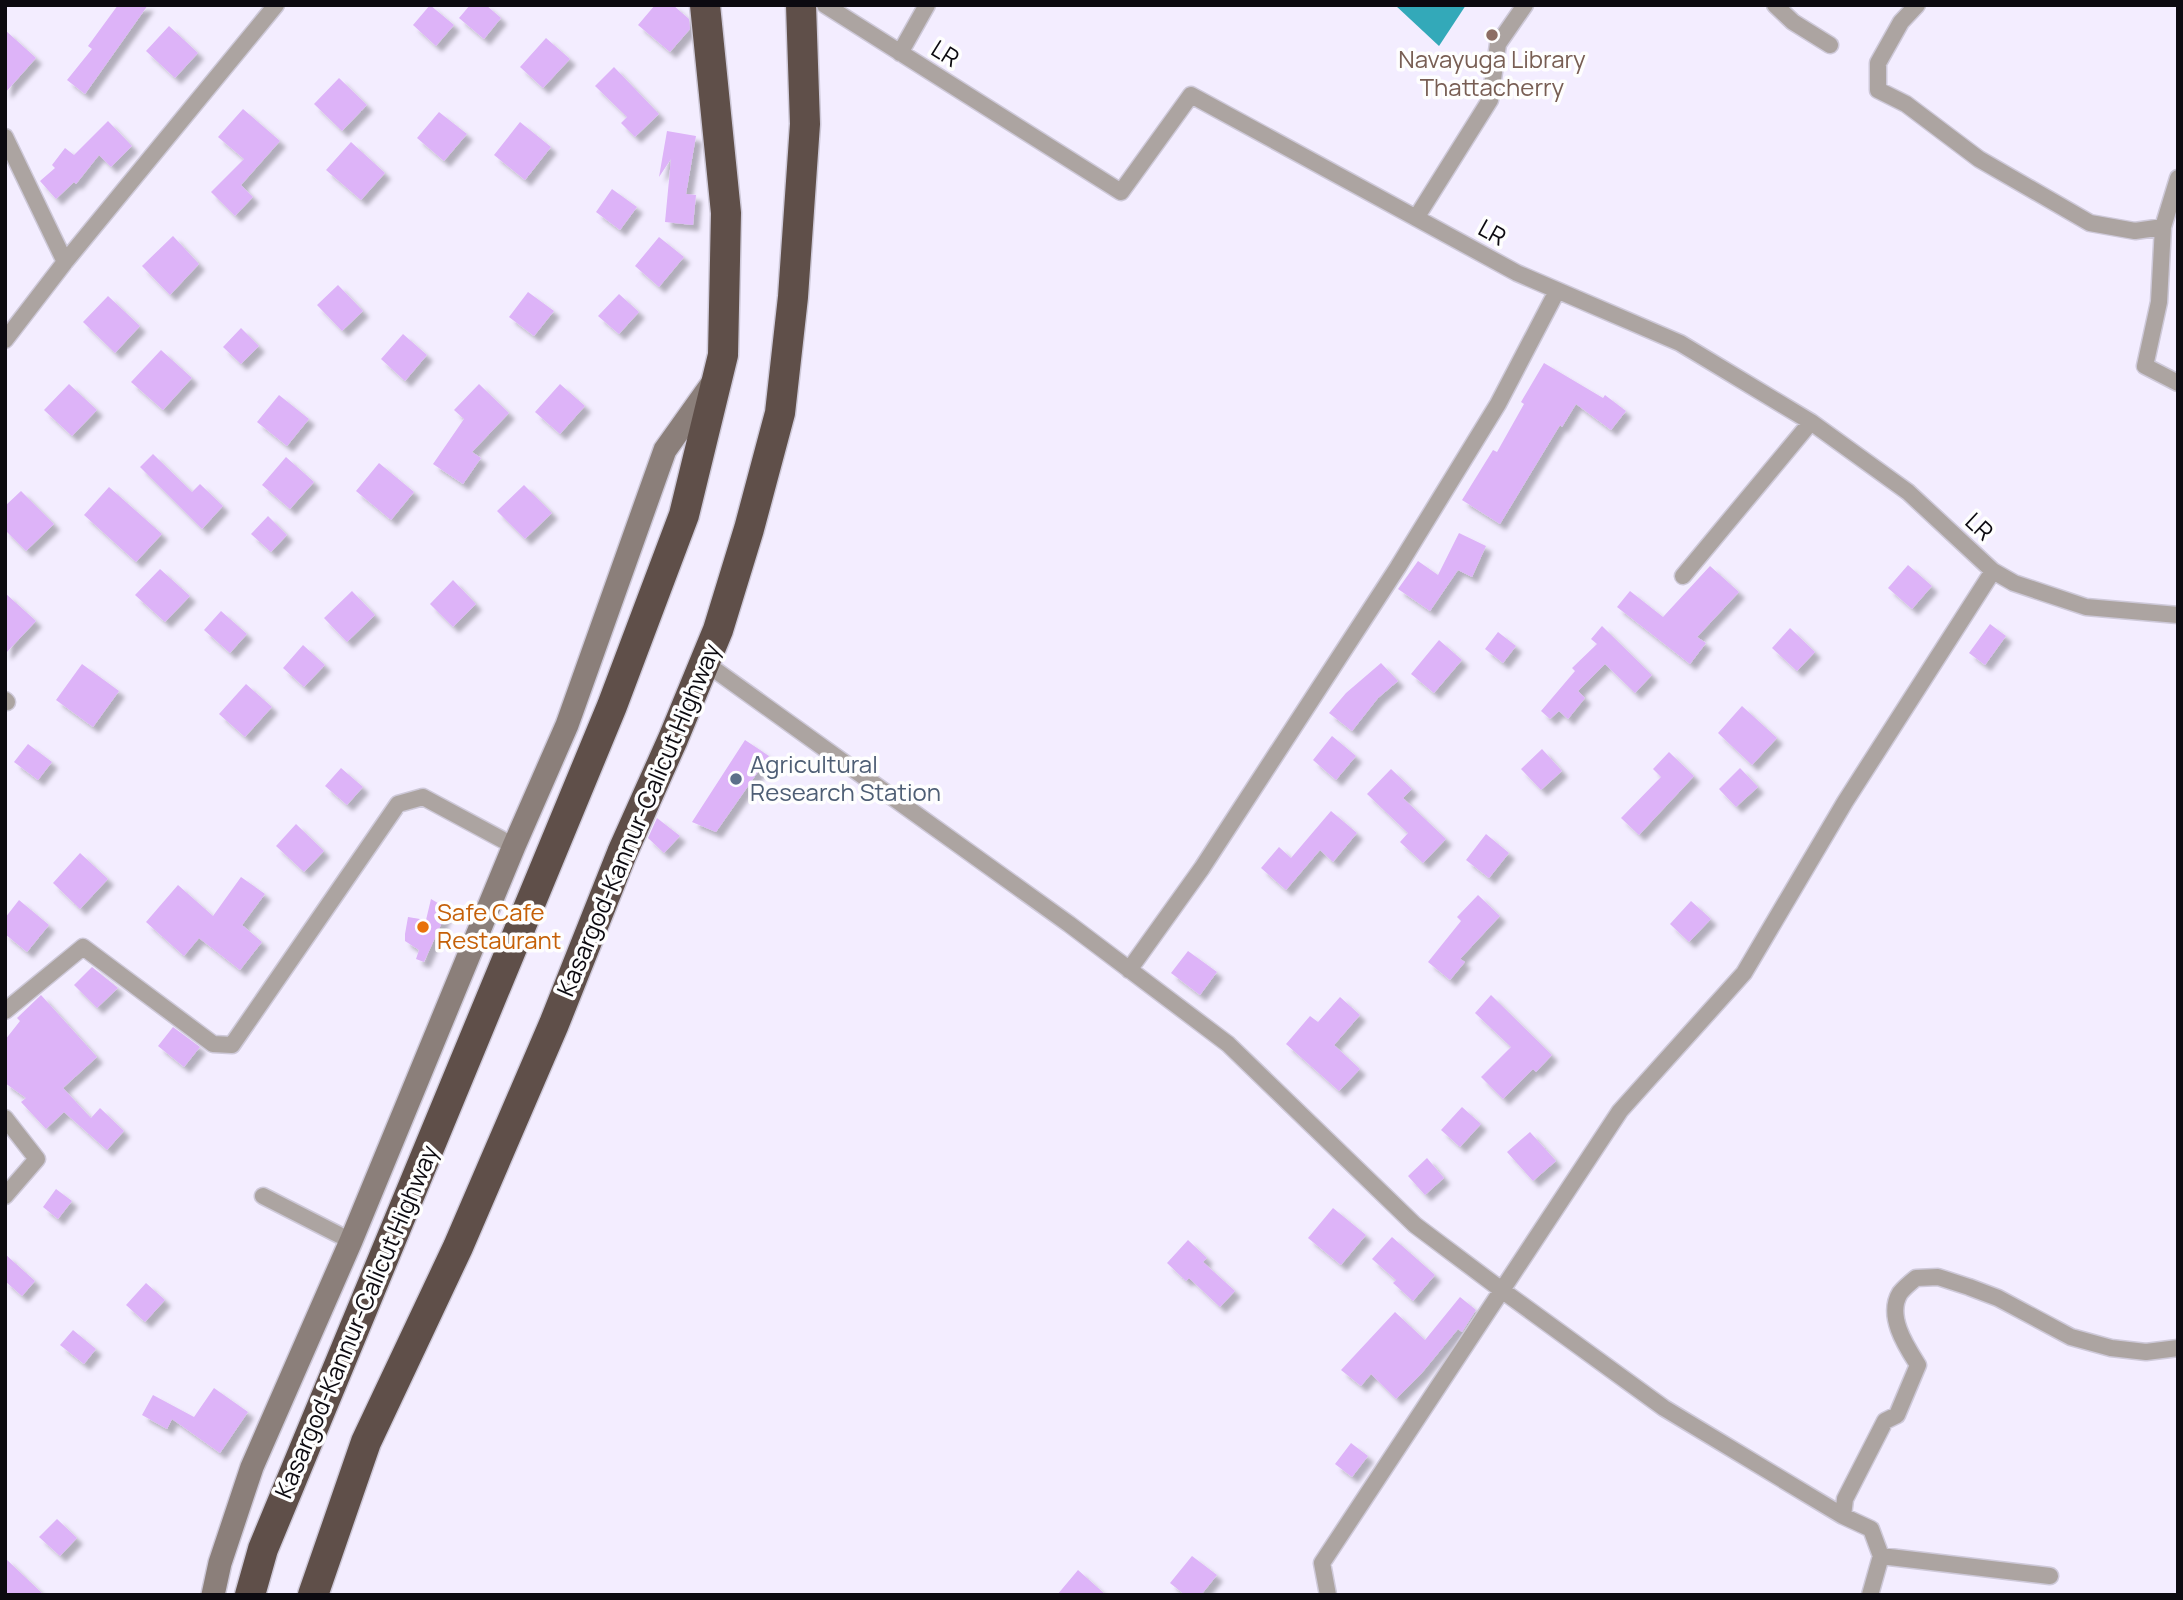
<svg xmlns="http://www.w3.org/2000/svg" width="2183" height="1600" font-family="Manrope,sans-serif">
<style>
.water{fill:#33a9b9}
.building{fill:#ddb3f8;filter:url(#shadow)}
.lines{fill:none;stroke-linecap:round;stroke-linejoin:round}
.street-casing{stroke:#cec9d9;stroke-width:19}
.secondary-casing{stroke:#cec9d9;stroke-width:26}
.highway-casing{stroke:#cec9d9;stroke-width:33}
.street{stroke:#aca4a1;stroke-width:16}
.secondary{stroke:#8b7f7a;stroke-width:23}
.highway{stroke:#5f4f49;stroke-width:30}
.education-dot{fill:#8d6e63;stroke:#fefefe;stroke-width:2.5}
.service-dot{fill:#5c6f8a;stroke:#fefefe;stroke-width:2.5}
.food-dot{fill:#e8710a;stroke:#fefefe;stroke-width:2.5}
.labels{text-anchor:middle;stroke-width:7;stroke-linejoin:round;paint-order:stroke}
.street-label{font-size:24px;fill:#0c0a10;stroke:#fefefe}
.education-label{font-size:24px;fill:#785e54;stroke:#fefefe}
.service-label{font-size:24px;fill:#4e5e75;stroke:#fefefe;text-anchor:start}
.food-label{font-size:24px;fill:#c56008;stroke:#fefefe;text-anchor:start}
</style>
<defs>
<filter id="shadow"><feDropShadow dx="6" dy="6" stdDeviation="2" flood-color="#0004"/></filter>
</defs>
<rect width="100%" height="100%" fill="#f3edff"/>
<path class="water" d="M1395 5H1466L1439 46Z"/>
<path class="building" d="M118 5H148L85 94 67 80 92 49 88 46Z
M430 5 454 25 436 46 413 25Z
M470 5H486L501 18 484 39 459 18Z
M655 5H673L689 19 690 29 670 52 638 25Z
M169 26 198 53 175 78 146 51Z
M5 30 36 58 5 93Z
M546 38 570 59 543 88 520 67Z
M614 67 659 114 635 137 621 123 627 117 595 86Z
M339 78 367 105 342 131 314 104Z
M243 109 280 141 241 185 253 197 235 216 211 192 244 159 218 137Z
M439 112 467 134 444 161 417 138Z
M108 121 132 146 111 167 99 155 76 184 74 182 56 199 40 181 55 168 52 165 65 148 74 155Z
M520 122 551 147 525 180 494 155Z
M667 131 696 136 686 194 696 195 693 225 665 222 671 159 659 177Z
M351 142 385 173 361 200 326 170Z
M612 189 637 207 620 230 596 212Z
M173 236 199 264 170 295 142 266Z
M659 237 684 257 659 287 635 266Z
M338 285 363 311 342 331 317 305Z
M528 292 554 311 534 336 509 317Z
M619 294 639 312 619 334 598 316Z
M108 296 140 326 115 353 83 322Z
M241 328 259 346 241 364 223 347Z
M403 334 427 355 405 381 381 359Z
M161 350 192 378 163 410 131 382Z
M1544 363 1603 398 1605 395 1626 411 1611 430 1576 404 1562 427 1560 425 1500 524 1462 500 1493 450 1497 452 1524 404 1521 402Z
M69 384 97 410 72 436 44 410Z
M479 384 509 413 472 452 481 458 463 484 433 464 464 419 454 410Z
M560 384 585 406 560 434 535 412Z
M279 395 309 419 287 446 257 422Z
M153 454 192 492 200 484 223 506 202 529 140 467Z
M286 457 314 482 290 509 262 485Z
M379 463 414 492 391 520 356 491Z
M524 485 552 513 525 539 497 511Z
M109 487 162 534 136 562 84 515Z
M21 491 54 524 26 551 5 530V506Z
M268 516 287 535 271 552 251 534Z
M1459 533 1486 546 1472 577 1458 570 1430 611 1398 589 1418 561 1438 575Z
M1908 565 1932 586 1912 609 1888 588Z
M1710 566 1739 592 1697 637 1706 643 1690 664 1617 607 1630 591 1663 617Z
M160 569 190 596 165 622 135 595Z
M453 580 476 604 453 627 430 604Z
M352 591 375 615 347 642 324 618Z
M5 593 36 621 5 654Z
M221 611 247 634 230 653 204 630Z
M1990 624 2006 636 1985 665 1969 653Z
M1602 626 1652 675 1635 693 1605 664 1578 691 1585 698 1568 719 1559 711 1550 719 1541 711 1575 671 1572 668 1597 644 1591 639Z
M1790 628 1815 652 1797 671 1772 648Z
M1498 632 1516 646 1503 663 1485 649Z
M1439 640 1462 660 1434 693 1411 674Z
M303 645 325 665 304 687 283 668Z
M1381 663 1398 681 1378 698 1352 731 1329 713 1346 693Z
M82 664 119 691 93 727 56 700Z
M246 684 272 707 245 737 219 714Z
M1742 706 1777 738 1752 765 1718 733Z
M1332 736 1356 756 1336 780 1313 760Z
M745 740 769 756 716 832 692 822Z
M28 744 52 762 38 780 14 762Z
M1542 749 1562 771 1541 790 1521 769Z
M1669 752 1694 776 1639 835 1621 818 1661 777 1653 769Z
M341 768 363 787 347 805 325 786Z
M1740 768 1758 787 1736 807 1719 789Z
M1391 769 1412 789 1403 798 1446 839 1423 863 1400 842 1408 833 1367 794Z
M1331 811 1357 833 1333 862 1320 850 1286 890 1261 868 1279 847 1291 858Z
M657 818 680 836 664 853 648 838Z
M296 824 324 851 304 872 276 846Z
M1486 834 1509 853 1489 878 1466 860Z
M80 853 108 879 80 909 53 883Z
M241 877 265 894 242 925 262 942 240 970 199 938 184 956 146 922 178 885 213 916Z
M1478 895 1500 916 1460 959 1465 962 1450 980 1428 962 1461 921 1457 917Z
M431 899 448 909 424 962 416 959 419 950 405 941V934L408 917 426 920Z
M19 900 49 925 27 952 5 934V918Z
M1691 901 1711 919 1689 942 1670 924Z
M1188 951 1217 972 1200 995 1171 973Z
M92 967 118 988 97 1008 74 985Z
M41 995 97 1057 63 1088 91 1118 100 1108 124 1131 107 1150 64 1112 46 1129 21 1102 26 1098 5 1083V1040L20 1021 17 1018Z
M1491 995 1552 1055 1536 1072 1533 1069 1503 1099 1481 1077 1511 1047 1475 1013Z
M1340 997 1360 1015 1334 1045 1360 1069 1339 1091 1286 1044 1310 1016 1318 1022Z
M173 1027 200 1047 184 1067 158 1046Z
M1462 1107 1481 1124 1460 1147 1441 1130Z
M1530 1132 1556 1161 1533 1181 1507 1152Z
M1427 1158 1444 1178 1425 1195 1408 1176Z
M56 1189 72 1201 58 1219 43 1207Z
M1333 1208 1366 1235 1341 1265 1308 1238Z
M1392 1237 1435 1275 1413 1301 1393 1283 1396 1280 1372 1259Z
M1188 1240 1207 1258 1203 1262 1235 1291 1220 1307 1189 1278 1186 1281 1167 1263Z
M5 1254 35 1281 22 1296 5 1281Z
M146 1283 165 1300 145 1322 126 1305Z
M1460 1297 1476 1310 1462 1332 1458 1329 1421 1374 1396 1399 1371 1374 1361 1386 1341 1370 1395 1312 1425 1340Z
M73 1330 96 1349 84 1364 60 1345Z
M214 1388 248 1412 220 1453 172 1419 167 1429 142 1415 153 1395 194 1417Z
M1351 1443 1368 1456 1352 1477 1335 1464Z
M57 1519 77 1538 60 1556 39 1537Z
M1192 1556 1217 1575 1201 1595H1185L1170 1583Z
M5 1558 44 1595H5Z
M1078 1570 1106 1595H1057Z"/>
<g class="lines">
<defs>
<path id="street" d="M825 5 1121 192 1191 95 1517 273 1680 343 1811 422 1908 492 1993 571 2014 583 2086 607 2178 615
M1775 5 1793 22 1830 45
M1917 5 1901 22 1878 63V90L1906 104 1979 159 2090 223 2135 231 2163 227
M900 53 927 5
M5 137 65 262
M2178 178 2163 227 2159 302 2145 366 2178 383
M1416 218 1490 100 1498 44 1525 5
M5 340 65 262 276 5
M1683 576 1811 422
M704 662 1069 924 1228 1044 1415 1225 1503 1291 1664 1408 1843 1516 1871 1529 1881 1556 1870 1595
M5 700 7 702
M1129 970 1202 868 1398 567 1498 404 1557 291
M5 1011 83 947 213 1044 232 1045 398 804 423 797 514 846
M5 1118 37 1159 5 1196
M263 1196 351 1241
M1843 1516 1845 1499 1885 1421 1897 1415 1918 1365C1906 1346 1886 1316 1900 1293 1904 1288 1911 1282 1916 1278L1938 1277 1969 1287 1998 1298 2071 1337 2111 1348 2146 1352 2178 1348
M1881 1556 2050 1576
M1328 1595 1322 1563 1620 1111 1744 973 1845 802 1993 571"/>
<path id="secondary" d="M213 1595 220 1563 252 1467 351 1241 514 846 567 725 665 450 712 384"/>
<path id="highway" d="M250 1595 263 1549 612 706 684 515 723 355 726 213 705 5
M313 1595 366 1442 458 1247 554 1024 622 853 673 739 718 630 749 529 780 413 793 297 805 124 801 5"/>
</defs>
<use href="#street" class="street-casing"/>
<use href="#secondary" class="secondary-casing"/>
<use href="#highway" class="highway-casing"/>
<use href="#street" class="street"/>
<use href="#secondary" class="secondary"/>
<use href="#highway" class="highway"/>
</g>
<circle class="education-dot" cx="1492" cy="35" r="7"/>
<circle class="service-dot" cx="736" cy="779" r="7"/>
<circle class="food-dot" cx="423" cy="927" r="7"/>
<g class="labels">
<g class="street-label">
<text transform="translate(945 54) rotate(32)" y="8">LR</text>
<text transform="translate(1492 233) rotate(29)" y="8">LR</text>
<text transform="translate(1979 527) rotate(43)" y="8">LR</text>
<text transform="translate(639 820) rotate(-67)" y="8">Kasargod-Kannur-Calicut Highway</text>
<text transform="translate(357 1322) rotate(-67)" y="8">Kasargod-Kannur-Calicut Highway</text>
</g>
<g class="education-label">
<text x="1492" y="68">Navayuga Library<tspan x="1492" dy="28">Thattacherry</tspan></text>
</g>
<g class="service-label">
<text x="750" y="773">Agricultural<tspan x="750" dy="28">Research Station</tspan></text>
</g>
<g class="food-label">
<text x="437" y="921">Safe Cafe<tspan x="437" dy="28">Restaurant</tspan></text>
</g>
</g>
<rect width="2183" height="1600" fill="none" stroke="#0c0a10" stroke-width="14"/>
</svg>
